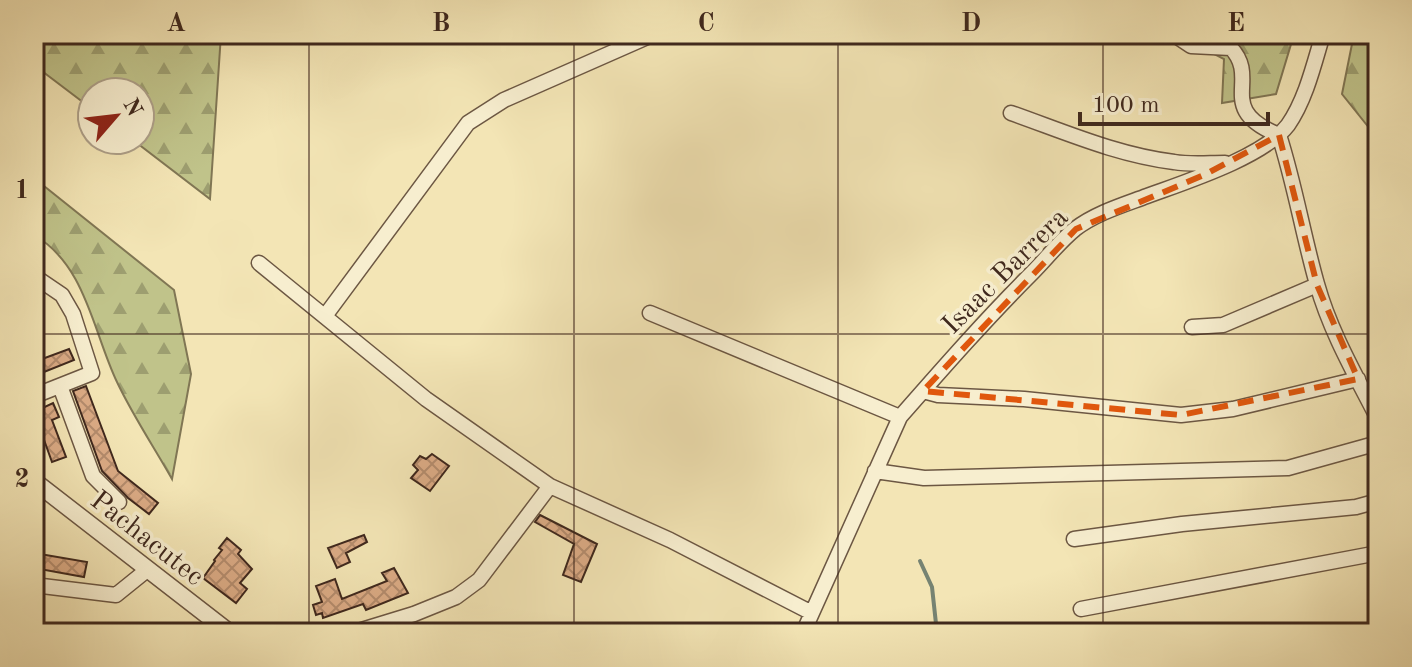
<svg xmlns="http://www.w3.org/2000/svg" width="1412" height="667" font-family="'Old Standard TT',serif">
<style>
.forest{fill:url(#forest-firs);stroke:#807654;stroke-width:2}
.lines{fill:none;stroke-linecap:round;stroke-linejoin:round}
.stream{stroke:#768372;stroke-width:4}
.building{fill:url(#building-cross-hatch);stroke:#3f281d;stroke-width:2}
.minor-casing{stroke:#6c5743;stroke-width:17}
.tertiary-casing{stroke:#6c5743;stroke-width:19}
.minor{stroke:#f7eecf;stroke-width:14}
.tertiary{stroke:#f7eecf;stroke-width:16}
.marked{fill:none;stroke:#e0570d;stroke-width:6;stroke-dasharray:16 10;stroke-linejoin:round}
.grid{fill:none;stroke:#3f281d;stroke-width:2;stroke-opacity:0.55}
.labels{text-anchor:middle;stroke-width:7;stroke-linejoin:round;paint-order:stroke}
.street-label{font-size:28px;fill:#3f281d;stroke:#f7eecf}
.neatline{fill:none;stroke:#3f281d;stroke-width:3}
.grid-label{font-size:26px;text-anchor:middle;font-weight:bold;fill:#3f281d}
</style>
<defs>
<pattern id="forest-firs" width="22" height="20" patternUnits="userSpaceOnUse" patternTransform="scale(2)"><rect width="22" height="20" fill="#c0c38a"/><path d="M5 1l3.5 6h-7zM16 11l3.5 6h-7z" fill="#9d9e70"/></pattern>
<pattern id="building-cross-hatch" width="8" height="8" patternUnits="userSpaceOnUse" patternTransform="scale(2)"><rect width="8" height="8" fill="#dbab85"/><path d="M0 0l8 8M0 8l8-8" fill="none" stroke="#b38b6c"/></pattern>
</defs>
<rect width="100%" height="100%" fill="#f3e5b5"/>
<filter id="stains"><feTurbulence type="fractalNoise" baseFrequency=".0025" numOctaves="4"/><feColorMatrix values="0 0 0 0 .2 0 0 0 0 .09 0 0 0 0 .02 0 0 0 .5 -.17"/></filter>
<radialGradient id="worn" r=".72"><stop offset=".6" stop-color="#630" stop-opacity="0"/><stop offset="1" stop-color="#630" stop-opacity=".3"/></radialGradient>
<path class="forest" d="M34 34H221L210 199 133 140H140V92H92V109L34 65Z
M1176 34H1308L1292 41 1276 94 1222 103 1224 59Z
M1354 34H1378V139L1342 94Z
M34 178 174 290 191 374 172 479C154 447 133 416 117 382 93 332 86 265 34 235Z"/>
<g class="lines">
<path class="stream" d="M920 561 932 587 937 633"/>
</g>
<path class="building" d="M69 349 74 360 34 376V362Z
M86 386 118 471 158 503 149 514 128 498 102 471 73 391Z
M53 403 59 417 52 420 66 457 52 462 39 426 34 428V412Z
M432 454 449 466 430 491 411 478 418 470 413 465 420 456 426 459Z
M540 515 597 544 581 582 563 575 574 544 535 522Z
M364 535 367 542 346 553 350 562 337 568 328 548Z
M227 538 241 550 238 554 252 569 240 583 247 589 236 603 203 578 215 561 214 560 222 550 219 548Z
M34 553 87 562 84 577 34 568Z
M394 568 408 593 366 610 363 604 323 618 322 613 316 615 313 605 322 602 316 586 335 579 342 599 387 581 382 573Z"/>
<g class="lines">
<defs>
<path id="minor" d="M1173 34 1191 46 1231 48C1261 80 1214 109 1279 135
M1011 113C1065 132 1117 155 1174 162 1191 165 1208 163 1225 163
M1279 135C1295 185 1303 235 1317 284 1330 331 1356 376 1378 419
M259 263 426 399 550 486 670 540 810 612
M34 276 62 295 73 314 92 373 34 396
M650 313 900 417
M325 316 468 123 504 100 654 34
M1192 327 1223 325 1317 285
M60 386 93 476 119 502
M923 391 938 395 1024 399 1181 415 1233 409 1358 379
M875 471 924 478 1288 468 1378 443
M1074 539 1182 524 1356 507 1378 501
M34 585 116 595 147 570
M1081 609 1378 553
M352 633 414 614 456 597 479 580 550 486
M803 633 900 417C943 368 986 319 1032 273 1046 259 1060 241 1075 229 1096 213 1123 205 1147 196 1185 182 1264 157 1288 125 1306 99 1314 64 1323 34"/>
<path id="tertiary" d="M34 481 230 633"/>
</defs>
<use href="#minor" class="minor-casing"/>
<use href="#tertiary" class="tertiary-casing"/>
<use href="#minor" class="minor"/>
<use href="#tertiary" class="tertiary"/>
</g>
<path class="marked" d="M1279 135 1317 285 1358 379 1181 415 923 391 1076 229 1204 175Z"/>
<path class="grid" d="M309 34V633M574 34V633M838 34V633M1103 34V633M34 334H1378"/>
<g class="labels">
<g class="street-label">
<text transform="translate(1004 270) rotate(-45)" y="10">Isaac Barrera</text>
<text transform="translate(148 537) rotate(38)" y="10">Pachacutec</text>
</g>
</g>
<rect width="1412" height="667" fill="none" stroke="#f3e5b5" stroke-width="88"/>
<g transform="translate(116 116) rotate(62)"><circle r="38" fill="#f7eecf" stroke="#ad9f88" stroke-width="2"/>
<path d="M0-6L14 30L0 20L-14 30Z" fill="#8f2418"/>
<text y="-12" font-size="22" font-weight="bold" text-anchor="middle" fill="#3f281d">N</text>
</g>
<path d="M1080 112v12h188v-12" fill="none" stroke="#3f281d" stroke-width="4"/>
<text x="1092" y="112" font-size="24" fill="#3f281d" stroke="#f7eecf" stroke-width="6" paint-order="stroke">100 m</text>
<rect x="44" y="44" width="1324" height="579" class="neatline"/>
<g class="grid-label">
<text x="176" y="31">A</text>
<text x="441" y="31">B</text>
<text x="706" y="31">C</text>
<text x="971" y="31">D</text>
<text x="1236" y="31">E</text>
<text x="22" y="198">1</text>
<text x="22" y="487">2</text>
</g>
<rect width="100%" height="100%" filter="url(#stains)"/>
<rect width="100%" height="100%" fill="url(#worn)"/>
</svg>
